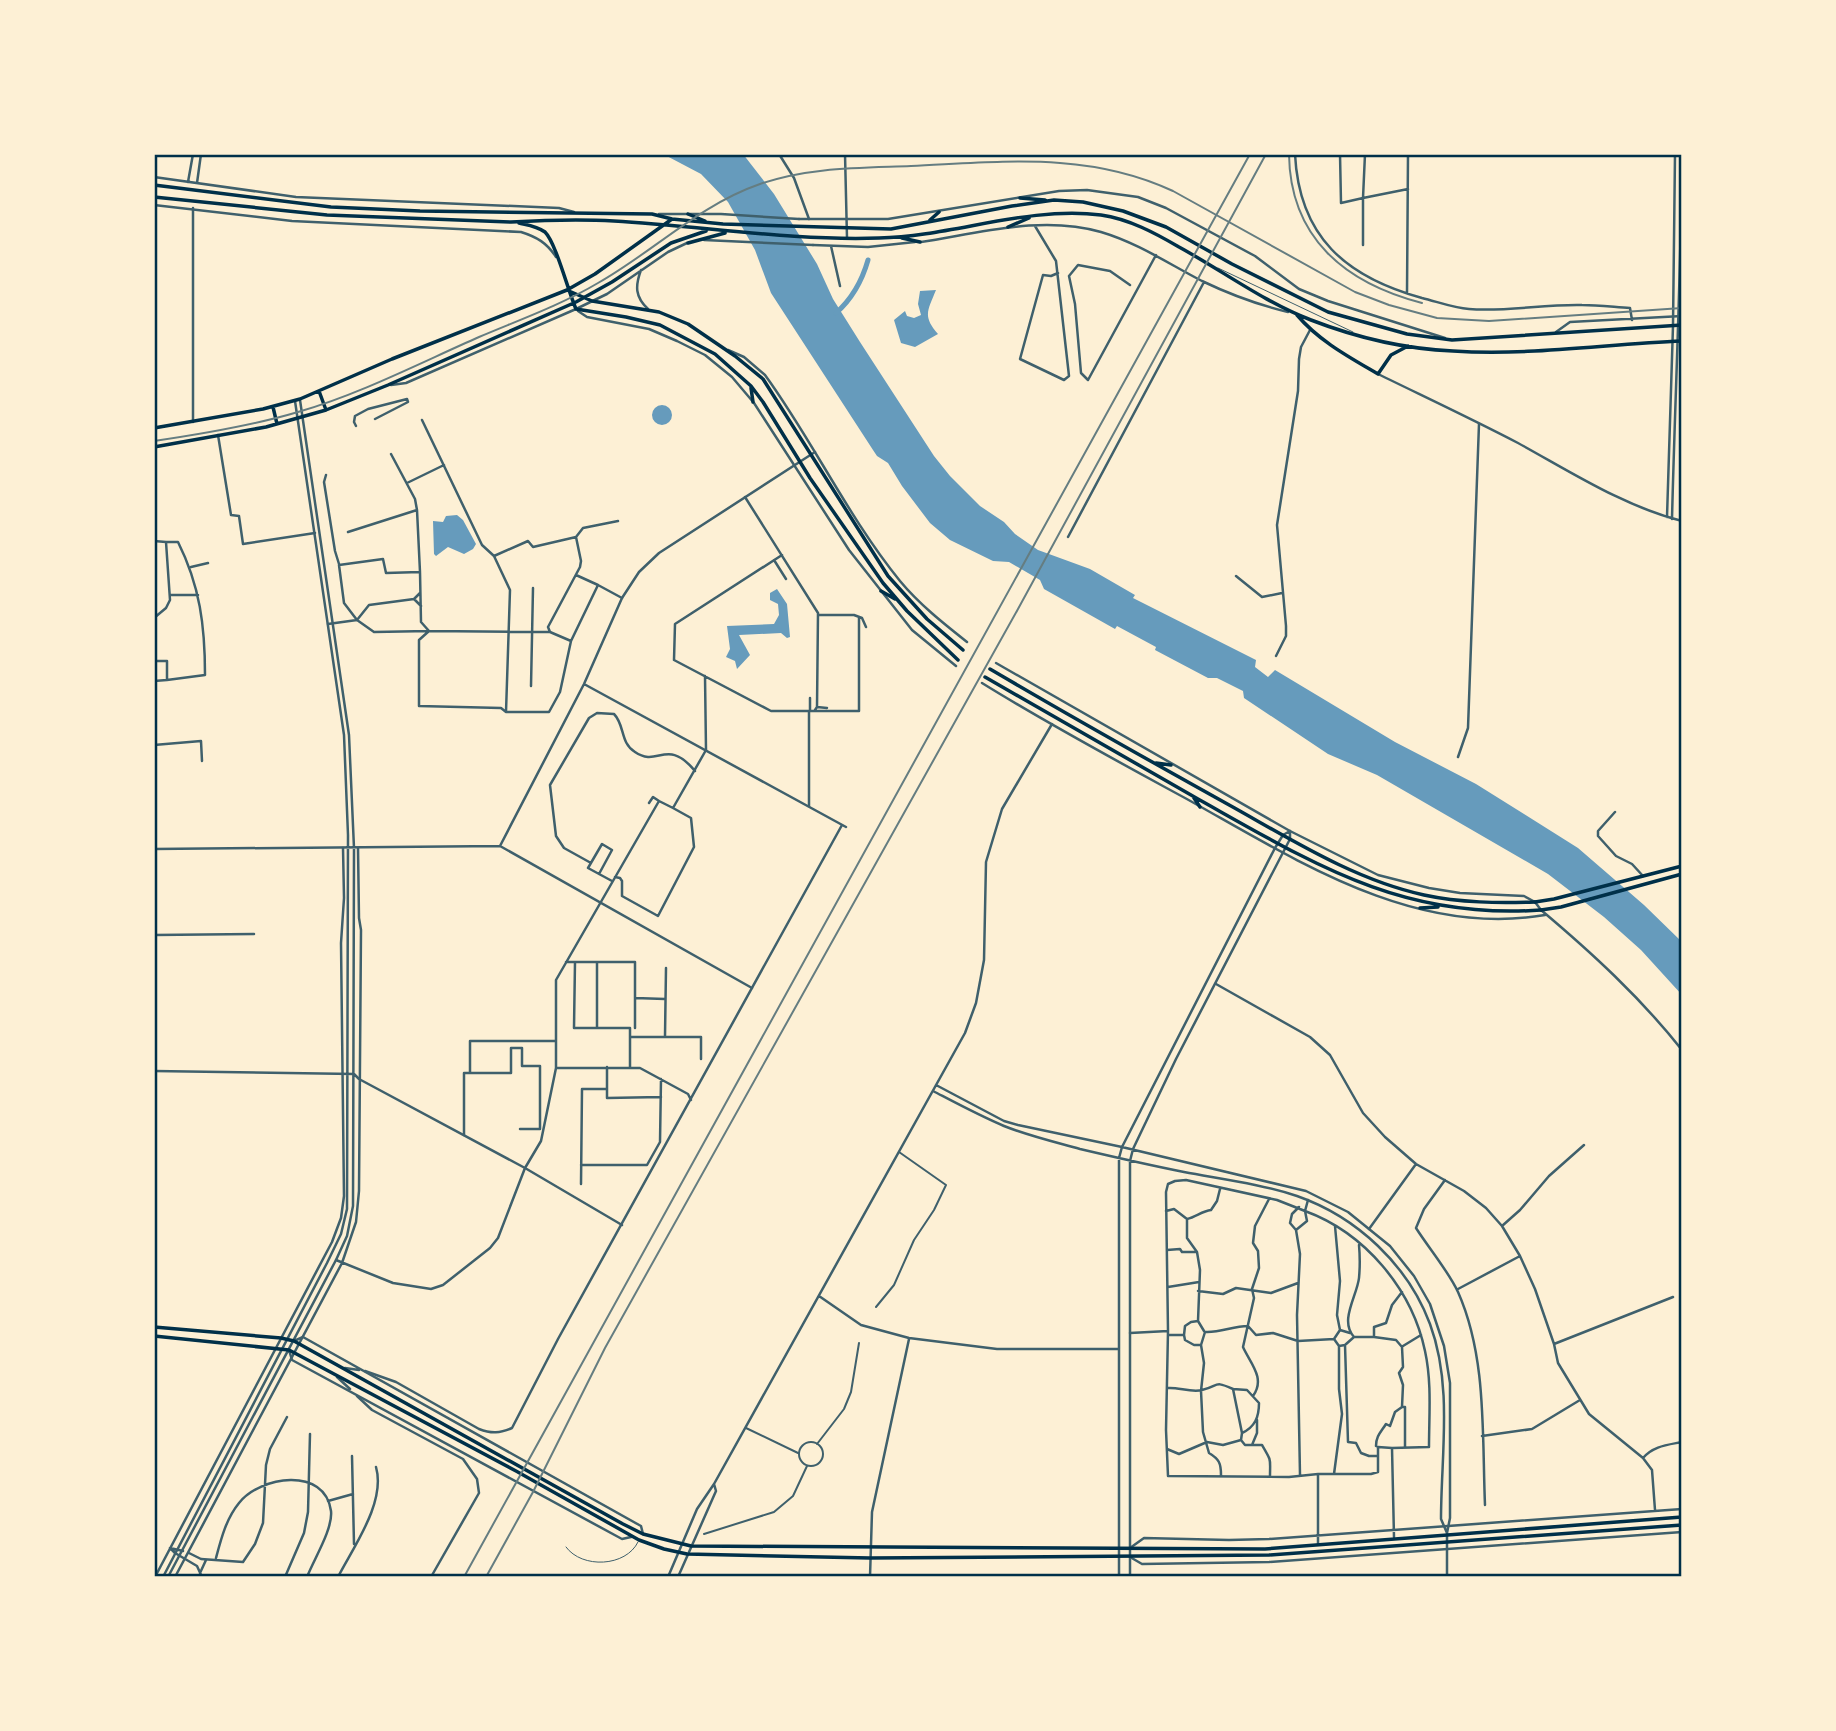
<svg xmlns="http://www.w3.org/2000/svg" width="1836" height="1731" font-family="Poppins,sans-serif">
<style>
.water{fill:#669bbc}
.lines{fill:none;stroke-linecap:round;stroke-linejoin:round}
.canal{stroke:#669bbc;stroke-width:5}
.service{stroke:#3f606c;stroke-width:1}
.pedestrian{stroke:#3f606c;stroke-width:2}
.minor{stroke:#3f606c;stroke-width:2.5}
.tertiary{stroke:#3f606c;stroke-width:2.5}
.secondary{stroke:#003049;stroke-width:3.5}
.primary{stroke:#003049;stroke-width:3.5}
.rail{stroke:#657d81;stroke-width:2}
.neatline{fill:none;stroke:#003049;stroke-width:2.5}
</style>
<rect width="100%" height="100%" fill="#fdf0d5"/>
<path class="water" d="M663 154H743L774 194 817 264 833 299 860 342 934 456 950 476 980 506 1004 522 1015 534 1038 550 1090 569 1135 595 1133 598 1256 660 1255 667 1268 677 1275 670 1395 742 1476 784 1578 848 1644 905 1682 942V995L1641 950 1604 917 1548 874 1377 775 1328 754 1244 698 1243 691 1217 678H1208L1155 650 1156 647 1117 626 1115 629 1044 589 1040 580 1009 562 993 561 950 540 930 523 902 486 888 463 877 456 873 450 771 293 755 250 728 202 701 174Z
M936 290C928 310 922 316 938 334L915 347 901 343 894 320 905 311 907 316 914 318 921 315 918 304 920 291Z
M652 415a10 10 0 1 1 20 0a10 10 0 1 1-20 0Z
M457 515 463 520 476 544 473 549 464 554 448 547 436 556 434 554 433 521 443 522 446 516Z
M777 589 787 604 790 637 787 638 781 633 739 635 750 655 737 669 735 661 726 657 730 649 727 626 774 624 779 615 778 604 770 600V593Z"/>
<g class="lines">
<path class="canal" d="M836 313C853 298 862 281 868 260"/>
<path class="service" d="M1218 268 1353 332
M566 1547C582 1569 626 1567 638 1542"/>
<path class="pedestrian" d="M876 1307 894 1285 914 1240 934 1210 946 1185 899 1152
M746 1428 798 1453
M799 1454a12 12 0 1 1 24 0a12 12 0 1 1-24 0Z
M817 1444 844 1409 851 1392 859 1343
M704 1534 774 1512 793 1496 807 1466"/>
<path class="minor" d="M845 154 847 238
M1295 154C1299 237 1346 277 1422 298 1438 302 1454 308 1469 309 1507 312 1544 304 1582 305 1598 305 1614 307 1630 308L1632 320
M1340 154 1341 203 1363 198 1365 154
M193 208V422
M799 219H888L1059 191 1087 190 1138 197 1166 208 1255 256 1299 289 1328 301 1445 338
M1035 226 1056 261 1069 376 1064 380 1020 359 1043 275 1051 276 1058 273
M921 242C980 233 1042 215 1101 232 1138 243 1169 264 1202 281 1229 294 1259 305 1288 312
M813 245 868 247 915 242
M1363 245V198L1408 189
M831 246 840 286
M1130 285 1110 271 1078 265 1069 276 1075 304 1081 373 1088 380 1156 255
M1407 293 1408 154
M578 311 587 317 649 329 677 341 705 355 732 377 754 403 849 550 912 630 956 666
M1556 332 1570 322 1682 316
M728 350 744 357 765 375C813 441 848 517 900 581 919 604 943 623 967 642
M422 420 482 545 494 556
M356 426 354 422 355 416 368 409 407 399 408 402 375 419
M218 435 231 515 239 516 243 544 315 533
M326 475 324 482 335 551 339 564
M407 483 444 465
M745 497 818 613 817 707 815 710
M417 510 420 572
M348 532 417 510 415 499 391 454
M576 537 583 528 618 521
M1068 537 1204 282
M154 541 166 542 170 600 166 608 154 618
M166 542H178C200 586 205 626 205 675L167 680
M782 555 675 624 674 660 771 711H859V617
M774 560 786 579
M191 567 208 563
M576 575 598 585
M1236 576 1262 597 1282 593
M420 593 414 599 421 606
M170 595H198
M818 615H854L862 618 866 627
M328 624 357 620 369 605 414 599
M429 631 374 632 357 620 344 603 339 565 383 559 386 573 420 572 421 622 429 631 550 632
M429 631 419 640V706L501 708 506 712H549L560 692 571 641
M1276 656 1286 636V626L1277 525 1298 391 1299 359 1301 347 1310 330
M154 661H167V680L154 681
M996 663 1290 831 1378 875 1429 888 1460 893 1524 896 1535 902
M982 683C1048 724 1117 761 1185 798 1295 859 1413 938 1545 915
M531 686 533 588
M817 707 827 708
M810 711V698
M506 712 510 590 494 556 528 541 533 547 576 537 581 561 580 567 548 627 550 632 571 641 598 585 622 598
M154 745 201 741 202 761
M1458 757 1468 728 1479 424
M649 803 653 797 659 801
M809 806V711
M1615 812 1598 831V836L1616 856 1632 864 1643 876
M591 863 564 848 556 836 550 785 589 718 597 713 614 714C625 725 620 743 635 752 658 768 667 737 695 771
M599 874 612 850 602 844 588 868 612 881
M615 877 620 878 622 881V896L658 916 694 847 691 818 673 808
M154 935 254 934
M566 962H635V1028
M575 962 574 1028H630V1067
M597 962V1028
M1216 984 1310 1037 1330 1055 1363 1113 1385 1137 1416 1164 1464 1191 1486 1208 1502 1226 1520 1256 1535 1289 1554 1344 1558 1363 1589 1414 1643 1458 1652 1470 1655 1510
M635 998 665 999
M665 1036 666 968
M630 1037H701V1059
M607 1067V1098L661 1097
M556 1068H640L688 1094 691 1100
M470 1073H511V1048H522V1066H540V1129
M520 1129H540
M464 1135V1073H470V1041H556
M581 1165H647L660 1142 661 1079
M1445 1180 1424 1209 1416 1228C1428 1247 1449 1272 1458 1292 1487 1357 1482 1435 1485 1505
M581 1184 582 1089H607
M1166 1211 1174 1209 1187 1219C1196 1217 1202 1211 1211 1210L1217 1201 1220 1189
M1187 1219V1238L1197 1252 1200 1270 1198 1321
M1335 1226 1340 1281 1337 1315 1340 1330
M1502 1226 1520 1210 1549 1176 1584 1145
M1369 1229 1416 1164
M1296 1230 1290 1223 1292 1214 1299 1207
M1359 1245C1360 1256 1360 1267 1359 1278 1357 1296 1339 1321 1354 1337H1374V1327L1386 1323 1392 1305 1402 1292
M1167 1250 1180 1249 1182 1252H1197
M336 1260 393 1283 431 1289 443 1285 490 1248 498 1238 525 1168 541 1141 556 1068V980L659 801 673 808 706 750 705 676
M1168 1287 1199 1282
M1458 1289 1520 1256
M1198 1291 1223 1294 1236 1288 1271 1293 1298 1283
M1168 1331 1166 1192 1168 1184 1175 1181 1186 1180 1277 1200 1305 1211 1308 1200
M1130 1333 1168 1331 1166 1430 1168 1476 1289 1477 1318 1474H1371L1378 1472V1447L1392 1448
M1168 1335H1184L1185 1340 1194 1345H1201L1205 1332C1220 1333 1233 1326 1248 1326L1256 1335 1273 1333 1298 1341 1334 1339 1339 1346 1345 1345 1354 1337
M1184 1335 1185 1326 1191 1322 1198 1321 1204 1331
M1374 1337 1396 1340 1402 1347 1403 1367 1399 1373 1403 1385 1402 1407 1395 1412 1390 1426 1386 1424C1381 1432 1376 1436 1376 1446L1378 1447
M1334 1339 1340 1330 1350 1333
M1554 1344 1673 1297
M1201 1345 1204 1363 1201 1391 1203 1432 1209 1453C1219 1459 1221 1463 1221 1475
M1345 1345 1348 1442 1356 1443 1361 1453 1369 1456H1377
M1403 1346 1421 1335
M365 1371 396 1382 479 1429C492 1434 500 1433 512 1428L558 1339 842 825
M1233 1389 1247 1390 1259 1403C1259 1417 1255 1427 1242 1433
M357 1396 372 1410 463 1459 477 1479 479 1493 431 1577
M1253 1396C1266 1378 1250 1363 1243 1347L1254 1298 1252 1289 1259 1268 1258 1251 1253 1243 1255 1226 1269 1199
M1402 1407H1405V1447
M1257 1420V1433L1252 1445H1262C1272 1462 1270 1458 1270 1476
M1482 1436 1532 1429 1580 1400
M1241 1440 1245 1445H1252
M1167 1449 1179 1454 1207 1442 1223 1445 1241 1440 1242 1433 1233 1389C1213 1380 1220 1386 1202 1390 1192 1393 1178 1387 1168 1388
M352 1456 354 1544
M1643 1458C1653 1446 1667 1445 1682 1442
M1318 1474V1544
M1334 1474 1342 1414 1339 1389V1346
M1300 1475 1297 1315 1300 1254 1296 1230 1307 1221 1305 1211C1365 1233 1412 1289 1425 1351 1432 1383 1429 1415 1429 1447L1392 1448 1394 1537
M328 1501 353 1494
M170 1548 183 1551
M170 1548 175 1553 197 1566 202 1577
M1130 1548 1144 1538 1229 1540 1269 1539 1682 1509
M189 1553 201 1559 243 1562 255 1544 263 1523 266 1465 270 1449 287 1417
M1130 1557 1142 1564 1269 1562 1682 1532
M216 1558C221 1539 226 1519 239 1503 260 1476 325 1466 331 1511 333 1529 314 1559 307 1577
M200 1573 206 1560
M155 1577 332 1242 341 1218 344 1196 341 943 344 898 343 848
M175 1577 342 1263 356 1222 359 1191 361 930 359 918 358 848
M285 1577 304 1533 308 1512 310 1434
M338 1577C354 1546 386 1502 376 1467"/>
<path class="tertiary" d="M779 154 794 178 809 219
M154 177 296 197 559 208 574 212
M188 182 193 154
M197 183 201 154
M154 205 292 221 521 232C537 237 547 243 556 257
M659 214H721L799 219
M704 240 813 245
M641 270C635 286 635 297 648 309
M1378 374C1425 397 1472 419 1518 443 1571 472 1623 506 1682 521
M391 385 406 383 576 309 607 294 668 252 687 243
M1667 517 1673 326 1675 154
M1672 519C1675 397 1681 276 1682 154
M584 684 846 827
M500 846 584 684 622 598 639 572 659 553 815 452
M154 849 500 846 752 988
M1535 902 1541 910C1592 953 1640 997 1682 1050
M154 1071 354 1074 359 1079 525 1168 622 1225
M936 1085 1004 1121 1018 1125 1122 1147 1306 1191 1348 1212 1390 1246 1414 1276 1430 1304 1444 1346 1450 1383V1518L1447 1533V1577
M933 1091C956 1103 980 1116 1004 1126 1029 1136 1055 1142 1080 1149 1114 1157 1149 1165 1184 1172 1221 1179 1261 1184 1297 1196 1357 1217 1408 1265 1430 1324 1453 1386 1441 1455 1441 1519L1447 1533
M819 1296 861 1325 909 1338 997 1349H1119
M294 1341 303 1337 641 1526 643 1534
M289 1350 292 1360 622 1539 631 1537
M345 1368 359 1370
M337 1377 350 1389
M163 1577 327 1263 341 1234 347 1209 348 835 344 735 295 401
M168 1577 336 1260 347 1236 353 1206 354 848 349 735 300 400
M668 1577 697 1509 714 1484 965 1033 976 1003 984 960 986 862 1002 809 1052 724
M678 1577 716 1491 714 1484
M870 1577 872 1512 909 1339
M1119 1577V1158L1122 1147 1275 848 1283 835 1290 831
M1130 1577V1161L1133 1149 1176 1059 1290 839V831"/>
<path class="secondary" d="M1535 902 1554 899 1682 866
M1541 910 1561 907 1682 874
M154 1327 281 1338 294 1341 623 1524 643 1534 691 1546 1265 1549 1682 1517
M154 1336 289 1350 516 1471 639 1540 664 1549 687 1554 870 1558 1269 1555 1682 1525"/>
<path class="primary" d="M154 185 331 207 420 211 652 214 672 219 723 224 891 229 1012 206 1054 200 1083 202 1123 211 1166 227 1232 264 1328 312 1407 334 1452 340 1682 325
M154 197 327 215 511 222
M1020 198 1045 200
M688 214 705 221
M930 220 939 212
M511 222C546 220 580 219 614 221 703 226 791 241 879 238 954 236 1026 206 1101 215 1129 219 1155 233 1179 247 1223 271 1264 302 1311 320 1355 337 1406 349 1453 351 1529 356 1606 344 1682 341
M519 223C528 225 537 226 545 232 556 243 568 291 576 309L626 317 660 325 715 354 751 386 763 402 810 478 883 583 907 611 958 660
M1008 227 1029 218
M902 238 920 242
M688 243 725 233
M569 291 592 301 659 312 688 324 735 356 763 379 888 576 927 619 963 650
M1297 315C1319 341 1349 357 1378 374L1391 355 1408 346
M751 388 753 402
M319 391 326 410
M273 407 277 424
M154 428 263 409 300 399 392 359 567 290 595 274 672 219
M154 447 266 427 326 410 388 385 576 302 612 282 671 243 706 231
M881 591 895 599
M990 669C1070 716 1150 761 1231 806 1292 840 1355 880 1424 895 1461 903 1498 903 1535 902
M985 677C1056 717 1127 758 1198 799 1314 864 1402 920 1541 910
M1156 763 1171 765
M1194 798 1200 807
M1420 908 1438 907"/>
<path class="rail" d="M1289 154C1290 238 1345 283 1422 303
M154 441C202 434 251 426 298 412 360 394 420 363 479 337 519 320 561 305 598 283 653 252 699 205 760 184 809 167 860 168 911 166 1001 162 1088 151 1173 191L1355 292 1389 305 1437 318 1489 321 1682 308
M464 1577 1250 154
M486 1577 533 1492 605 1348 1018 609 1266 154"/>
</g>
<rect width="1836" height="1731" fill="none" stroke="#fdf0d5" stroke-width="312"/>
<rect x="156" y="156" width="1524" height="1419" class="neatline"/>
</svg>
